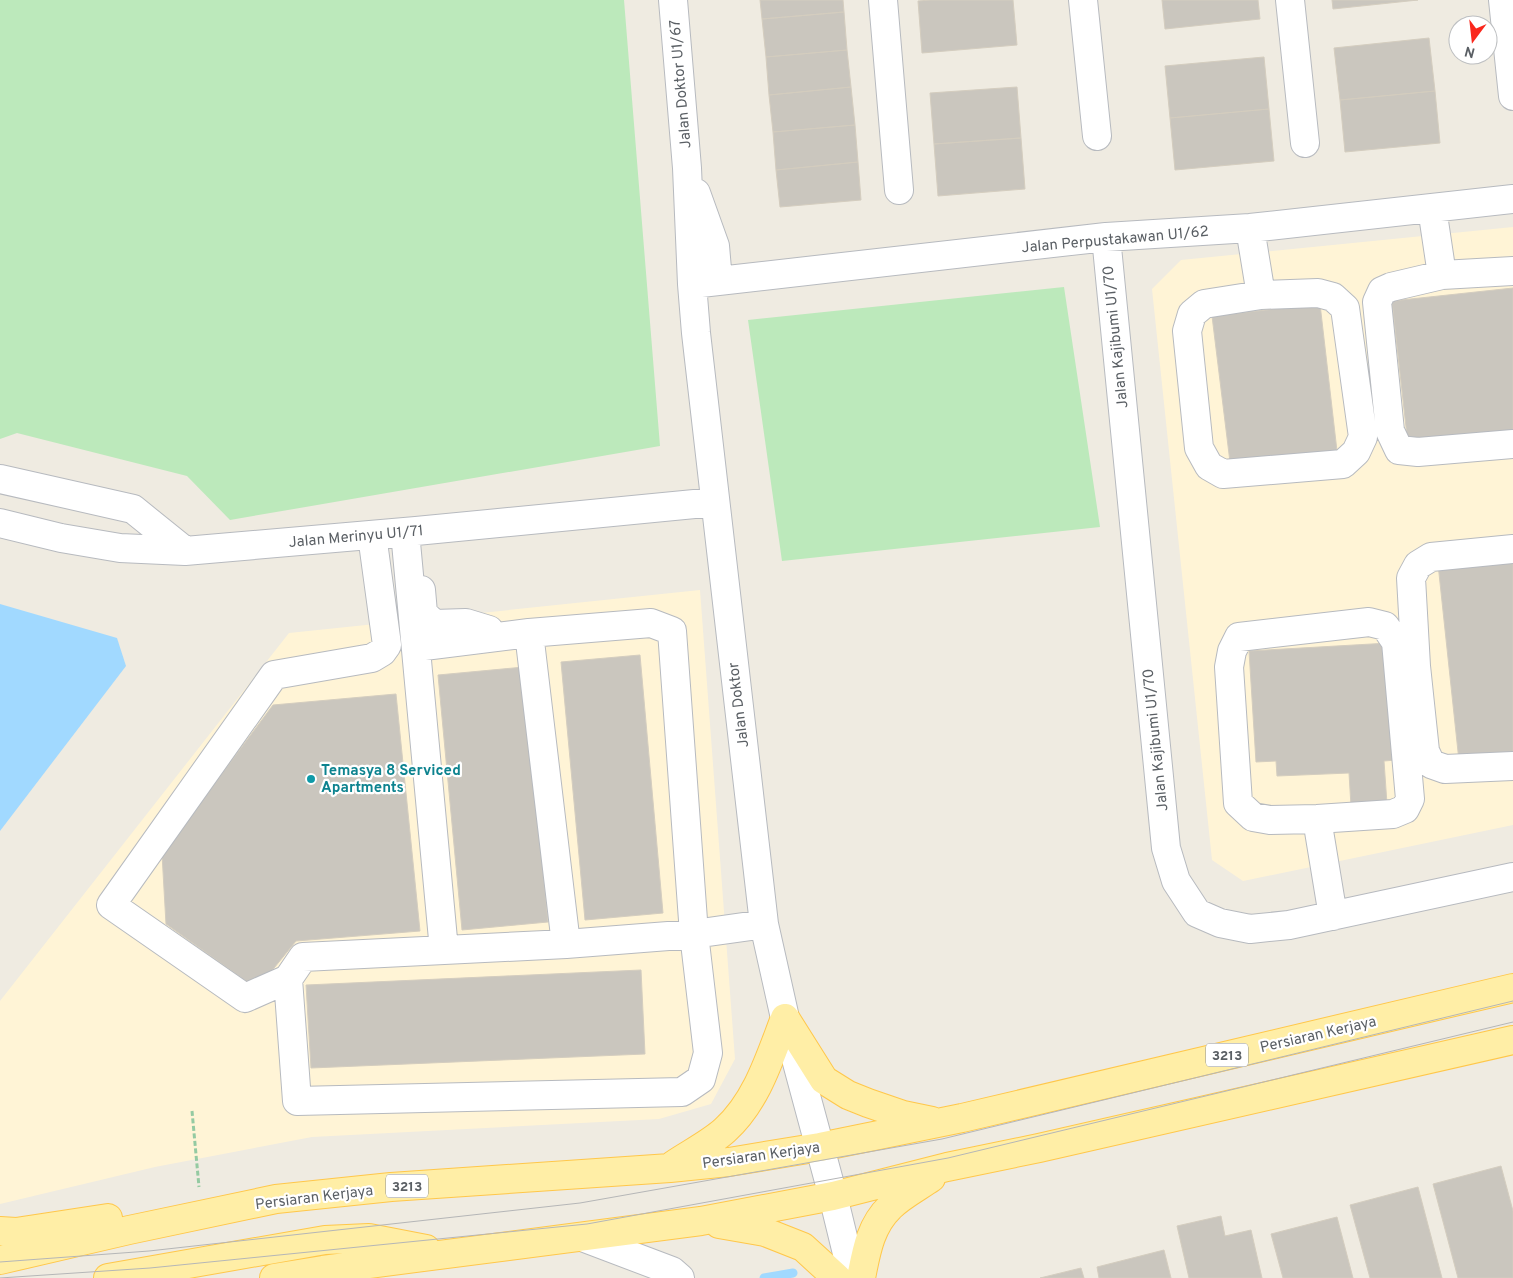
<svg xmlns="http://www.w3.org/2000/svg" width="1513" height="1278" font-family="Overpass,sans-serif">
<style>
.commercial{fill:#fff4d6}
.green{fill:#bce9bb}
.water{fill:#a1d9ff}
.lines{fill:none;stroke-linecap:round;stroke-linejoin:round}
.stream{stroke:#a1d9ff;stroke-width:9}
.building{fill:#cac6be;stroke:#d4cdbf}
.minor-casing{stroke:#b7babf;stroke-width:30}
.major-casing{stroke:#ffc74a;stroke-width:30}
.path{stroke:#94caa2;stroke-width:3;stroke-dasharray:5 2.5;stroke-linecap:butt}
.minor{stroke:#fff;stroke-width:28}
.major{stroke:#ffeea6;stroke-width:28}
.tram{stroke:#b5b6b7;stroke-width:1}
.culture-dot{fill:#0f9aa8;stroke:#fff;stroke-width:2}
.labels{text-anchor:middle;stroke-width:4.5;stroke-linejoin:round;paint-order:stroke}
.shield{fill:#fff;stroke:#8c8f92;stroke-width:1}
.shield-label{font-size:14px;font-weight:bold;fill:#5a5f64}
.street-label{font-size:15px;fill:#5a5f64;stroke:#fff}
.culture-label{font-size:15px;font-weight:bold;fill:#0d838f;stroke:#fff;text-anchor:start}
</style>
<rect width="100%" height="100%" fill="#efebe1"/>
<path class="commercial" d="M1513 227V825L1243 881 1212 860 1152 289 1181 260Z
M700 590 735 1059 711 1104 659 1119 312 1137 155 1167 0 1204V1001L289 633Z"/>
<path class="green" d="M0 0H624L660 446 230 520 187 476 17 433 0 439Z
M1064 287 1100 527 782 561 748 320Z"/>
<path class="water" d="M0 604 117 638 126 666 0 831Z"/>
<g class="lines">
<path class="stream" d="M764 1278 793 1273"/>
</g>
<path class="building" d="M760 0H843L844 12 762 19Z
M930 0H1013L1017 45 922 53 918 1Z
M1162 0H1258L1260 19 1165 29Z
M1332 0H1418L1333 9Z
M844 12 847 50 766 57 762 19Z
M1429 38 1435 91 1340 100 1334 48Z
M847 50 851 87 769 95 766 57Z
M1264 57 1269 109 1170 118 1165 66Z
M851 87 855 125 773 132 769 95Z
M1017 87 1021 138 934 144 930 93Z
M1435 91 1440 143 1345 152 1340 100Z
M1269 109 1274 161 1175 170 1170 118Z
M855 125 858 162 776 170 773 132Z
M1021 138 1025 189 938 196 934 144Z
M858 162 861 200 780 207 776 170Z
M1513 288V434L1408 445 1392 301Z
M1320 304 1337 451 1230 462 1212 316Z
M1513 556V755L1459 761 1438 564Z
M1389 643 1396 760 1384 761 1387 804 1351 806 1349 773 1277 776 1276 761 1256 762 1249 651Z
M640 655 663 913 585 920 561 662Z
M524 667 548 922 462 930 438 675Z
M396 694 420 931 296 941 257 989 166 924 162 854 273 705Z
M641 970 645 1054 311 1068 306 985Z
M1501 1166 1513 1211V1278H1458L1433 1184Z
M1418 1187 1442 1278H1370L1350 1205Z
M1221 1216 1225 1236 1251 1230 1262 1278H1189L1177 1226Z
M1337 1217 1353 1278H1283L1271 1234Z
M1164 1250 1171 1278H1099L1097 1267Z
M1081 1268 1084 1278H1040Z"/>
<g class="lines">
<defs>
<path id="minor" d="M673 0 687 168 692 284 696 333 764 924 785 1018 833 1196 853 1278
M883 0 899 190
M1083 0 1097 136
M1290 0 1305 143
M1503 0 1513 96
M696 193 715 246 718 281
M1432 208 1442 275
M1250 228 1261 295
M1106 237 1166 848 1176 881 1197 913 1220 923 1250 929 1289 925 1513 877
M1513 271 1442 275 1391 287 1382 291 1377 302 1390 431 1399 450 1418 452 1513 444
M692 284 1106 237 1250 228 1513 199
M1318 293 1333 297 1345 308 1363 437 1356 452 1343 464 1223 474 1209 466 1199 448 1187 331 1192 314 1204 304 1261 295Z
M0 479 133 509 185 551
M0 523 61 538 120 548 185 551 416 531 715 502
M405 532 444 950
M372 535 387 645 382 652 372 658 274 675 111 905 245 998 288 979 303 957 566 944 694 934 764 924
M1513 549 1431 557 1418 565 1411 578 1416 666 1425 751 1431 764 1445 769 1513 766
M421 590 423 613 434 624 466 623 489 630
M1369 622 1385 626 1396 642 1410 799 1405 809 1393 814 1317 819 1270 820 1253 817 1238 803 1229 667 1232 651 1239 637Z
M529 633 566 944
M1317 819 1333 916
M288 979 297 1101 682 1092 701 1079 708 1053 694 934 672 631 651 623 529 633 416 647
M582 1237 672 1271 680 1278"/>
<path id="major" d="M785 1018 824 1080 848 1095 868 1103 903 1115 932 1121
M673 1165C689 1154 711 1143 725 1130 757 1101 770 1057 785 1018
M719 1224 765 1232 803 1247 837 1278
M0 1231 16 1232 108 1218
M0 1260 129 1230 276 1199 391 1187 670 1168 729 1162 820 1147 962 1118 1513 988
M108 1278 325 1240 369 1238 426 1249
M274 1278 323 1270 701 1221 833 1196 947 1167 1039 1148 1513 1040
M861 1278C866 1253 870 1226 890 1207 901 1196 918 1187 931 1178"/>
</defs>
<use href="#minor" class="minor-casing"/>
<use href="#major" class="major-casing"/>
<path class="path" d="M192 1111 199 1187"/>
<use href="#minor" class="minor"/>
<use href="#major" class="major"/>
<path class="tram" d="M0 1262 149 1251 580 1203 942 1139 1513 1001
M0 1278 150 1268 587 1224 948 1158 1513 1022"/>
</g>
<circle class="culture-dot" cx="311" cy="779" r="5"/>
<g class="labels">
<g class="shield">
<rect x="1206" y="1043.5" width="42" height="23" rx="4"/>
<rect x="386" y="1174.5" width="42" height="23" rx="4"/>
</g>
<g class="shield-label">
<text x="1227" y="1060">3213</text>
<text x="407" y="1191">3213</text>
</g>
<g class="street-label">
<text transform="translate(680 84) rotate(-95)" y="5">Jalan Doktor U1/67</text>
<text transform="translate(1115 239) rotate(-5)" y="5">Jalan Perpustakawan U1/62</text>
<text transform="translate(1115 337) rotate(-96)" y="5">Jalan Kajibumi U1/70</text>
<text transform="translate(356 536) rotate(-5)" y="5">Jalan Merinyu U1/71</text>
<text transform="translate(738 705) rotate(-97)" y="5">Jalan Doktor</text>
<text transform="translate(1155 740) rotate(-96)" y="5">Jalan Kajibumi U1/70</text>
<text transform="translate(1318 1034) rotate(-13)" y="5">Persiaran Kerjaya</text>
<text transform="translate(761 1155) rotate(-8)" y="5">Persiaran Kerjaya</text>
<text transform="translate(314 1197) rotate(-7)" y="5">Persiaran Kerjaya</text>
</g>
<g class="culture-label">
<text x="321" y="775">Temasya 8 Serviced<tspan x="321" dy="17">Apartments</tspan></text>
</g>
</g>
<g transform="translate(1473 40) rotate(195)"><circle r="24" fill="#ffffff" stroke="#bdbfc1"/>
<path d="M0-4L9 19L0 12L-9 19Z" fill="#fa271c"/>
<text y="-8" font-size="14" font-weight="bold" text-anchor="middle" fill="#5a5f64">N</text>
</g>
</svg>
